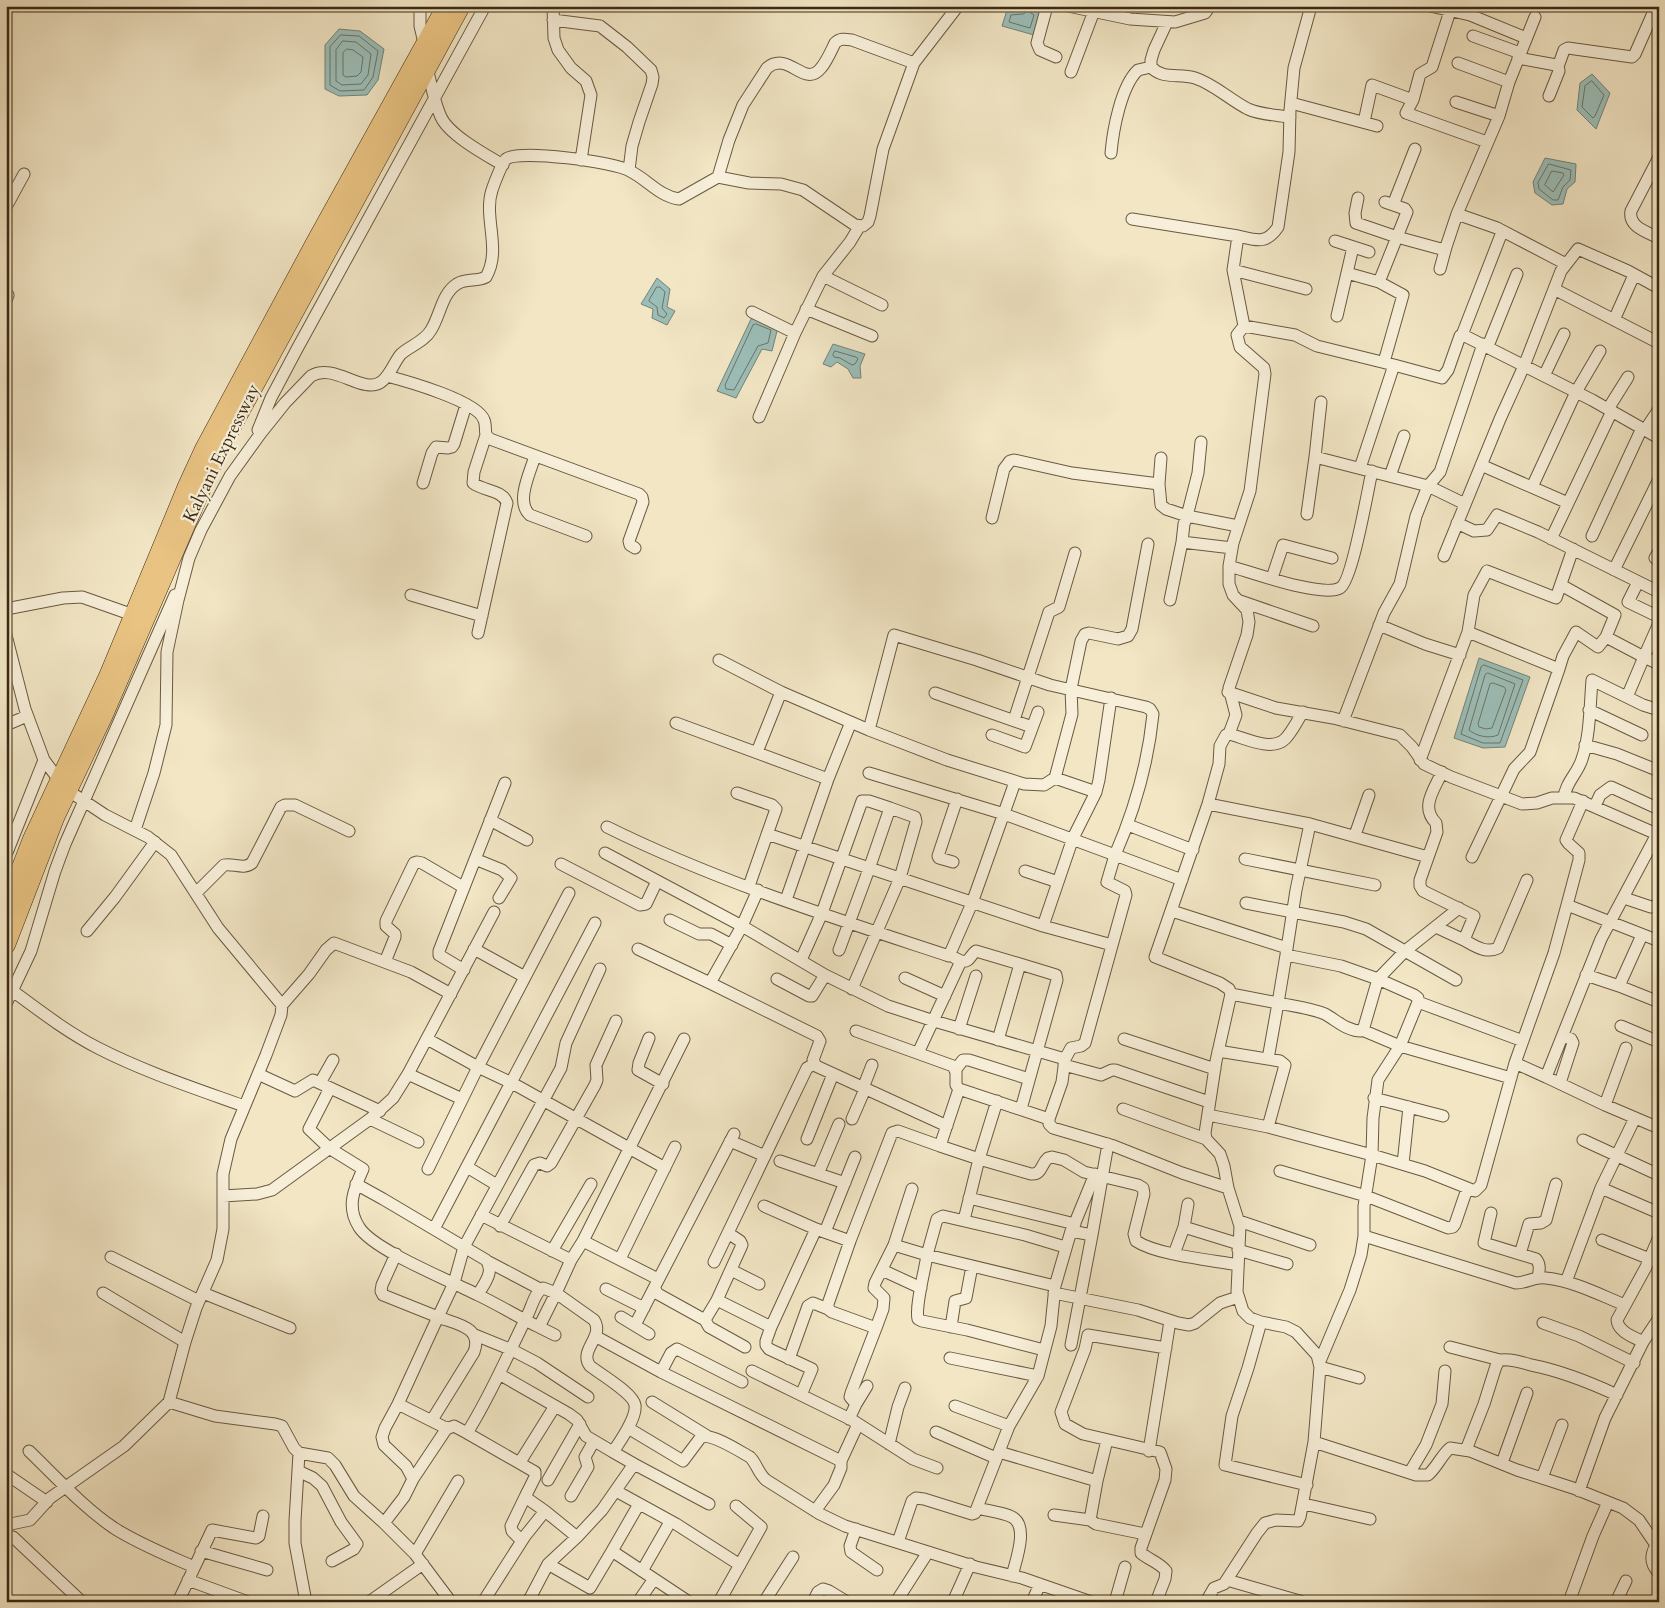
<svg xmlns="http://www.w3.org/2000/svg" width="1665" height="1608" font-family="Cardo,serif">
<style>
.water{fill:#9cbeb8;stroke:#758376}
.lines{fill:none;stroke-linecap:round;stroke-linejoin:round}
.shore{stroke:#6c7466;stroke-width:1}
.minor-casing{stroke:#695940;stroke-width:13}
.highway-casing{stroke:#3b2a14;stroke-width:19}
.minor{stroke:#f7efd9;stroke-width:11}
.highway{stroke:#e9c382;stroke-width:18}
.labels{text-anchor:middle;stroke-width:4.5;stroke-linejoin:round;paint-order:stroke}
.street-label{font-size:18px;fill:#3b2a14;stroke:#f7efd9}
</style>
<rect width="100%" height="100%" fill="#f2e6c5"/>
<filter id="stains"><feTurbulence type="fractalNoise" baseFrequency=".004" numOctaves="4"/><feColorMatrix values="0 0 0 0 .2 0 0 0 0 .09 0 0 0 0 .02 0 0 0 .5 -.17"/></filter>
<radialGradient id="worn" r=".72"><stop offset=".6" stop-color="#630" stop-opacity="0"/><stop offset="1" stop-color="#630" stop-opacity=".3"/></radialGradient>
<path class="water" d="M1008 7 1014 10 1027 7 1041 10 1034 35 1002 26Z
M339 29 360 31 384 49 378 80 367 95 339 96 325 89V45Z
M1592 74 1610 93 1596 129 1577 110 1580 83Z
M1545 158 1576 164 1575 182 1567 189 1563 204 1552 205 1535 193 1533 182Z
M657 278 670 289 667 307 675 311 667 325 652 318 653 309 641 304Z
M752 317 778 327 772 351 762 349 736 398 717 391Z
M833 344 865 354 860 366 861 378H853L848 369 837 362 831 367 823 364Z
M1479 658 1530 677 1505 747 1483 748 1454 738Z"/>
<g class="lines">
<path class="shore" d="M1028 11 1034 15 1030 28 1009 22 1011 15 1023 14Z
M341 35 359 36 378 51 373 77 364 90 340 91 330 85V47Z
M343 41 356 42 371 54 368 75 361 84 342 85 336 81V50Z
M347 49 353 50 363 57 361 72 357 76 346 77 343 75V53Z
M1592 81 1604 95 1595 116 1593 118 1582 107 1585 86Z
M1549 164 1571 170 1570 180 1563 187 1558 200H1553L1539 189 1538 183Z
M1552 171 1563 173 1564 175 1553 192 1545 185Z
M657 287H660L665 292 662 308 667 314 664 318 658 315 657 307 649 301Z
M756 324 771 330 768 343 758 346 734 390 726 389 725 385 753 325Z
M835 351 856 357 858 359 855 364 852 365 840 358 834 357 833 355Z
M1484 665 1523 680 1500 743H1483L1461 734 1481 667Z
M1488 673 1515 684 1498 735C1489 739 1476 736 1469 730L1485 675Z
M1493 683 1504 687 1506 690 1492 728 1486 729 1479 727 1478 724 1490 684Z"/>
<defs>
<path id="minor" d="M420 6V26L425 47
M553 6 554 38 558 50 571 68 586 81 591 95 581 160
M1047 6 1037 43 1040 50 1056 57
M1068 6 1130 19 1175 22 1205 13 1210 6
M1430 6 1470 15 1526 38
M553 20 600 26 627 47 651 70 653 77 652 84 639 122 632 146 629 170
M1167 22 1154 50 1151 60V67C1163 80 1179 73 1195 78 1214 84 1230 100 1248 109 1261 115 1277 115 1290 117
M1473 36 1520 53
M1518 58 1556 65 1559 64 1564 50 1568 48 1632 57 1635 54 1654 11H1659
M1458 63 1509 82
M427 67C431 84 434 102 441 117 449 135 486 155 503 165
M1071 72 1094 11 1098 12 1099 8
M1549 96 1559 71 1558 65
M1413 100 1406 113 1487 142
M1456 102 1499 116
M1291 103 1377 126
M1364 122 1372 85 1413 100 1420 74 1432 67 1450 11
M1111 153C1113 130 1121 86 1138 70L1151 67
M1659 157 1631 211C1628 227 1647 232 1659 238
M718 177 729 140 743 105 767 68C789 50 804 89 821 68 827 61 831 51 835 43 840 38 845 39 852 40L914 63
M1358 198 1355 213 1356 223 1397 237 1407 212 1405 209 1385 202
M1393 205 1415 149
M6 207 24 174
M1457 214 1497 228 1566 264
M1132 219 1238 236
M859 227 850 242 823 276 882 305
M1335 241 1369 252
M1440 269 1446 247
M1233 270 1306 289
M1347 273 1379 282 1403 295 1384 362
M1379 282 1397 237 1441 249 1446 247 1457 214 1499 116 1509 82 1535 17
M1659 288 1628 271 1578 249 1561 271 1554 289 1659 343
M6 301 8 295
M806 309 872 336
M752 312 795 333
M1337 316 1353 247
M1614 320 1634 275
M1244 326 1233 270 1238 236C1256 240 1266 245 1278 227L1289 152 1290 110 1294 68 1311 6
M1462 335 1502 232
M1488 346 1517 274
M387 376C406 381 478 401 484 420 486 424 485 431 486 435L490 439 639 494 642 497 643 502 629 541 630 545 635 548
M1544 376 1564 334
M1321 402 1315 457 1428 486 1416 516 1400 584 1384 613 1343 721
M1608 409 1628 377
M759 417 795 333 823 276
M258 430 271 398 297 349 485 6
M1645 430 1659 409
M1201 442 1198 473 1187 516 1238 526
M535 456C530 473 515 502 530 515L586 536
M1161 458 1159 484 1161 505 1166 509 1187 516 1184 524 1182 542 1232 548
M1481 465 1568 503
M1360 468 1394 365
M1390 476 1404 436
M423 483 432 453 436 447 448 448 452 447 454 444 466 405
M1532 487 1576 392 1600 351
M1465 504 1428 486 1440 472 1483 344
M1307 514 1315 457
M992 518 1004 469 1010 461 1014 460 1072 473 1159 484
M1457 523 1474 531 1487 530 1497 515 1538 532 1659 592
M1592 536 1642 428
M1551 539 1612 411
M1444 556 1500 419 1524 366 1554 289
M1655 558 1659 551
M1229 566C1251 572 1322 598 1340 588 1352 582 1368 489 1372 471
M1614 570 1659 479
M1272 578 1283 545 1332 558
M1638 582 1628 602 1659 617
M1561 585 1615 615 1606 637 1644 657 1659 623
M411 595 482 616
M1170 600 1182 542
M1240 601 1313 626
M6 609 63 598 82 597 133 615
M1379 625 1425 644 1460 655
M1468 632 1559 669 1530 752 1514 769 1472 857
M478 633 507 503C503 490 483 491 473 483L474 472 486 435
M6 635 25 709 44 760 59 780 67 790 84 801 105 815 148 837 171 855 218 928 282 1005 281 1015 266 1055 231 1139 223 1174V1229L217 1260 196 1308 185 1342 169 1402 124 1446 50 1498 30 1520 6 1525
M719 660 781 692
M1559 669 1563 656 1576 632 1598 647 1606 637
M1228 692 1276 708 1333 718 1400 735 1412 747 1424 764 1451 777 1522 804 1537 803 1552 798H1574L1659 835
M935 693 1032 727
M1627 697 1644 657 1659 664
M1111 698 1099 780 1096 792 1055 778 1072 714 1071 689 1081 641 1085 634 1089 633 1118 639 1128 636 1132 629 1148 544
M1589 710 1642 735
M1014 720 1049 612 1059 607 1075 553
M676 723 828 779 786 900
M6 725 27 716
M869 730 947 760 1024 784 1044 785 1055 778
M1229 734C1245 738 1272 752 1285 739 1292 732 1297 721 1303 712
M992 735 1025 747 1038 712
M1585 745 1617 754 1659 771
M757 752 781 692 869 730 894 635 977 660 1050 685 1146 707 1150 709 1153 714C1148 764 1135 809 1115 855L1182 880
M1420 760 1468 632 1474 595 1487 571 1556 598 1573 549
M1442 772C1434 790 1420 807 1436 823L1437 832 1420 880V886L1423 891 1474 916 1464 940C1475 946 1486 954 1498 948L1527 880
M869 773 1004 814 1115 855 1107 882 1125 891 1126 895 1085 1043 1081 1046 1071 1048 1065 1059
M828 779 851 722
M737 793 772 805 776 809 749 886
M1564 798C1565 783 1578 773 1582 759 1590 737 1590 704 1592 680L1643 705 1659 710
M1583 801 1566 840 1569 844 1579 853V860L1567 905 1659 941
M1208 804 1310 824 1296 890 1286 955
M1595 806 1600 795 1611 787 1659 809
M490 820 527 840
M1310 824 1428 857
M1128 825 1193 850
M607 827C716 881 834 918 949 956L972 903 1015 782
M135 830 154 773 166 725 167 652 178 600 189 558 201 530 230 476 261 433 285 403 311 376C334 362 363 395 381 382 390 376 394 362 401 354 410 346 425 341 431 330 440 316 442 293 457 284 466 278 477 282 486 277 502 249 483 218 492 190 494 184 502 163 506 159 519 149 615 162 630 171 648 180 659 196 679 199L718 177 749 183 781 184 803 190 855 225 863 226 868 222 870 216 883 149 914 63 958 6
M767 834 1043 926 1073 838 1096 792
M1657 834 1601 939 1546 1077 1605 1105 1659 1128
M1355 835 1369 795
M605 853 742 926 825 975 888 1006 934 1021 1065 1059 1062 1082 1049 1119V1124L1053 1128 1114 1146 1182 1173 1228 1188
M6 855 44 760
M475 859 502 870 511 878 499 898
M1245 859 1375 885
M953 862 939 858 938 856 957 799
M561 864 640 905 646 904 657 881
M1025 871 1058 882
M196 893 224 865C234 863 243 870 252 863L281 807 285 805H295L349 831
M1624 898 1651 907H1655L1659 902
M1246 903 1344 922 1366 929 1456 980
M1172 911 1287 948
M670 920 699 934H711L732 945
M1043 926 1112 945
M1436 927 1464 940
M87 931 115 897 155 842
M1642 935 1619 986 1659 1002
M474 949 525 977
M638 949 710 983 817 1036 820 1041 813 1060 816 1066 947 1126
M839 950 869 869 890 808 915 817 916 822 900 878 852 989
M801 960 822 913 862 801H869L890 808
M961 961C970 963 970 955 976 951L1020 964 998 1040
M385 962 395 937V934L386 926V921L414 863 417 862 422 863 463 887
M1020 964 1056 975 1057 980 1021 1109
M464 970 439 955V951L505 783
M1586 975 1619 986
M905 978 945 996
M777 979 809 996H812L825 975
M710 983 742 926 758 890
M6 986C36 1008 65 1031 98 1048 145 1072 194 1088 244 1106
M1231 994 1278 1003 1286 955 1341 966 1378 979 1405 951 1459 908
M1418 1002 1523 1041
M6 1004 31 951 55 871 65 844 175 595
M282 1005 309 974 326 950 334 943 411 972 451 994
M1621 1026 1659 1042
M959 1029 976 976
M1362 1030 1400 1046 1511 1078
M856 1031 953 1066 956 1072V1085L959 1089
M649 1038 639 1063 638 1070 663 1084
M427 1039 478 1067 512 1083 665 1168
M1124 1039 1215 1069
M1218 1051 1280 1061 1285 1065 1268 1127
M918 1053 961 961 955 958
M1268 1059 1278 1003C1293 1006 1311 1008 1325 1014 1336 1020 1347 1031 1361 1031L1364 1027 1378 979 1414 995 1418 998V1002L1400 1046 1378 1080 1373 1118 1372 1155 1364 1206V1236L1361 1255 1350 1290 1320 1361
M1515 1063 1554 953 1567 905
M1064 1065 1101 1075 1112 1070H1115L1209 1102
M956 1069 963 1060H969L1029 1079
M258 1074 295 1091 313 1080 380 1111
M408 1074 462 1099
M320 1083 333 1060
M1560 1083 1573 1043 1571 1039 1563 1036
M330 1088 309 1129 329 1148 363 1169C354 1189 346 1207 359 1227 373 1250 451 1281 478 1295 499 1305 518 1317 539 1327L556 1293 543 1288C535 1292 532 1306 528 1314 508 1354 491 1395 467 1433L454 1426 449 1428 444 1427 398 1404 385 1428 382 1437 384 1445 406 1466 413 1479 404 1497 384 1523
M863 1088 872 1065
M1374 1098 1443 1116
M1605 1105 1626 1048
M1123 1109 1206 1139
M1208 1115 1268 1127 1372 1155 1425 1171 1475 1191 1481 1185 1515 1063 1546 1077
M370 1119 418 1142
M852 1119 865 1089
M1049 1119 959 1089 940 1146 979 1159 1031 1174C1042 1175 1041 1164 1048 1158L1052 1157 1064 1160 1084 1172 1138 1185 1143 1188 1144 1194 1134 1234 1136 1241C1157 1255 1211 1260 1238 1265
M734 1134 654 1288 658 1294 705 1320 709 1327 745 1347
M807 1139 833 1074
M1583 1140 1659 1175
M730 1141 765 1156
M780 1161 845 1183
M1403 1164 1409 1107
M467 1167 497 1185
M428 1169 478 1067 569 893
M1280 1171 1366 1196 1448 1228 1453 1227 1455 1224 1467 1189
M818 1174 839 1124
M356 1184 383 1199 486 1260C495 1272 484 1283 478 1295
M1601 1188 1635 1118
M912 1189 894 1245 875 1283 874 1288 884 1298 883 1309 876 1328 832 1312 828 1309V1304L850 1241 816 1229 771 1327 766 1341V1345L769 1349 812 1369 801 1395 852 1420 913 1459 937 1468
M223 1196 257 1194 272 1190 370 1119 393 1098 408 1074 494 912
M969 1198 1075 1224
M764 1206 816 1229
M1491 1213 1484 1243 1536 1259C1541 1265 1539 1271 1538 1278
M481 1215 571 1260
M964 1220 979 1159 997 1101
M1239 1221 1310 1245
M500 1226 534 1165 540 1163 547 1166 551 1163 595 1085 597 1080 596 1065 616 1021
M1184 1227 1239 1244
M434 1229 595 923
M1072 1230 1095 1174
M825 1232 855 1157
M1364 1236 1516 1283C1527 1283 1535 1276 1546 1278 1574 1281 1600 1295 1625 1305
M1602 1240 1650 1259
M583 1241 658 1279
M850 1241 892 1133 898 1131 940 1146
M894 1245 927 1255 937 1219 943 1216 1025 1235 1065 1247
M1238 1250 1287 1264
M552 1251 591 1184
M396 1254 382 1285 381 1291 383 1295 438 1317 454 1283 464 1247 561 1068 566 1043 600 969
M1174 1254 1184 1227 1188 1204
M1520 1254 1529 1224 1541 1223 1546 1220 1556 1184
M111 1257 199 1301
M620 1259 675 1147
M487 1261 540 1289
M714 1262 807 1068 814 1064
M731 1270 759 1284
M882 1270 921 1288
M1566 1282 1601 1188 1659 1213
M606 1289 644 1308
M103 1293 185 1342
M203 1293 290 1328
M1054 1293 1138 1310 1178 1323 1189 1325 1195 1323 1220 1303 1238 1297
M717 1300 742 1245 740 1241 728 1233
M621 1317 649 1334
M705 1320 717 1300 771 1327
M1261 1322 1248 1368 1232 1416 1225 1465 1307 1485
M1543 1323 1579 1336 1634 1363
M635 1325 654 1288
M539 1327 555 1335
M951 1327 955 1301 966 1298 972 1266
M475 1335 512 1350 537 1363 588 1397
M595 1336 661 1372 841 1461
M1643 1342C1634 1337 1618 1332 1617 1320L1646 1267 1659 1237
M1071 1345 1092 1235
M1450 1347 1500 1360
M1044 1350 967 1330 922 1321 918 1319C915 1306 925 1270 927 1255L1055 1286
M950 1358 1038 1376
M789 1359 808 1306 813 1303 828 1309
M1320 1367 1359 1378
M752 1371 801 1395
M661 1372 671 1353 677 1349 742 1382
M499 1374 569 1414 577 1420 586 1436 613 1452
M169 1402 215 1416 275 1424 282 1426 294 1448 299 1453 328 1458 335 1465 354 1496 384 1523 415 1554 451 1602
M652 1402 707 1436
M398 1404 438 1317C456 1324 483 1327 474 1352L432 1420
M856 1404 867 1386
M955 1406 1009 1426
M849 1419 856 1404 850 1397 851 1393 876 1328
M628 1428 683 1461 701 1437C712 1433 739 1451 750 1457 757 1464 758 1473 766 1480L820 1514 845 1526 976 1567 1022 1578 1091 1602
M936 1432 996 1458
M467 1433 535 1472V1477L525 1497 545 1511
M1314 1442 1416 1475H1428C1437 1467 1441 1456 1450 1448L1470 1451 1517 1470 1573 1488 1623 1508 1639 1520 1656 1545
M889 1444 898 1407 905 1388
M1466 1450 1484 1404 1496 1366 1500 1360C1511 1359 1521 1362 1531 1365 1562 1371 1589 1382 1617 1395
M29 1451C56 1477 83 1507 114 1528 139 1544 167 1555 194 1567
M1149 1451 1170 1321
M999 1452 1097 1481
M299 1453 295 1521V1543L306 1602
M520 1462 555 1406
M1502 1463 1527 1393
M634 1464 709 1504
M298 1471 313 1478 322 1486 341 1522 357 1544 354 1549 332 1561
M1410 1472 1426 1445 1442 1404 1445 1371
M6 1474 47 1502
M1542 1478 1562 1425
M413 1479 447 1428
M548 1480 580 1424
M616 1491 676 1524 740 1565
M1579 1491 1605 1418 1643 1342 1659 1318
M571 1496 588 1467 585 1457 594 1441
M1304 1504 1370 1519
M977 1508C988 1511 1002 1512 1012 1517 1029 1526 1016 1560 1012 1576
M815 1511 834 1485 841 1468V1461L858 1424
M1054 1515 1090 1520 1096 1524 1145 1534
M1090 1520 1097 1481 1107 1440
M856 1529 850 1546 851 1552 877 1570
M13 1537 82 1602
M522 1541 512 1531 511 1526 525 1497
M898 1542 912 1501 916 1498 924 1499 972 1514 975 1513 1009 1426 1038 1376 1051 1326 1055 1286 1071 1231 1092 1235 1108 1144
M1659 1542C1650 1552 1649 1563 1659 1573
M201 1551 267 1570
M612 1551 639 1504
M415 1554 458 1481
M548 1564 590 1588 612 1551 689 1602
M642 1571 670 1522
M188 1580 248 1602
M1227 1580 1303 1602
M178 1602 212 1530 256 1538 259 1536 263 1516
M369 1602 423 1564
M483 1602 525 1536 545 1511 577 1537
M528 1602 548 1564 577 1537 602 1510 634 1464 613 1452C620 1441 637 1418 635 1405 633 1393 600 1374 590 1366 578 1350 605 1337 594 1320L556 1293 571 1260 583 1241 684 1039
M638 1602 654 1579
M719 1602 761 1527 736 1506
M764 1602 793 1557
M813 1602 818 1592 823 1589 829 1591 847 1602
M896 1602 928 1552
M953 1602 970 1564
M1032 1602 1040 1584
M1115 1602 1125 1567
M1156 1602 1165 1579 1166 1571C1159 1562 1149 1560 1141 1553V1548L1165 1480 1166 1469 1160 1452 1083 1434 1065 1424 1061 1412 1085 1349 1088 1335 1166 1348
M1206 1602 1214 1588 1224 1584 1257 1533 1265 1523 1276 1520 1298 1521 1300 1517 1314 1442 1320 1367 1317 1355 1296 1332 1286 1327 1261 1322 1250 1318 1243 1311 1237 1292 1240 1226 1228 1188 1224 1166 1220 1154 1206 1139 1205 1133 1216 1061 1231 994 1229 989 1220 983 1155 957 1208 804 1219 764 1220 746 1226 735 1229 734 1236 715 1229 688 1247 635 1249 622 1247 610 1233 595 1229 584V566L1233 543 1250 491 1265 374 1264 368 1240 347 1237 335 1244 326 1295 335 1317 346 1394 365 1442 378 1448 370 1460 336H1465L1592 400 1659 438
M1569 1602 1593 1536 1608 1502
M1616 1602 1626 1581"/>
<path id="highway" d="M6 906 32 839 109 674 187 486 204 449 317 239 446 6
M6 945 55 818 103 717 215 458 461 6"/>
</defs>
<use href="#minor" class="minor-casing"/>
<use href="#highway" class="highway-casing"/>
<use href="#minor" class="minor"/>
<use href="#highway" class="highway"/>
</g>
<g class="labels">
<g class="street-label">
<text transform="translate(221 453) rotate(-64)" y="6">Kalyani Expressway</text>
</g>
</g>
<rect width="1665" height="1608" fill="none" stroke="#f2e6c5" stroke-width="25"/>
<rect x="8" y="8" width="1650" height="1593" fill="none" stroke="#3b2a14" stroke-width="2.5"/>
<rect x="12" y="12" width="1640" height="1583" fill="none" stroke="#3b2a14"/>
<rect width="100%" height="100%" filter="url(#stains)"/>
<rect width="100%" height="100%" fill="url(#worn)"/>
</svg>
